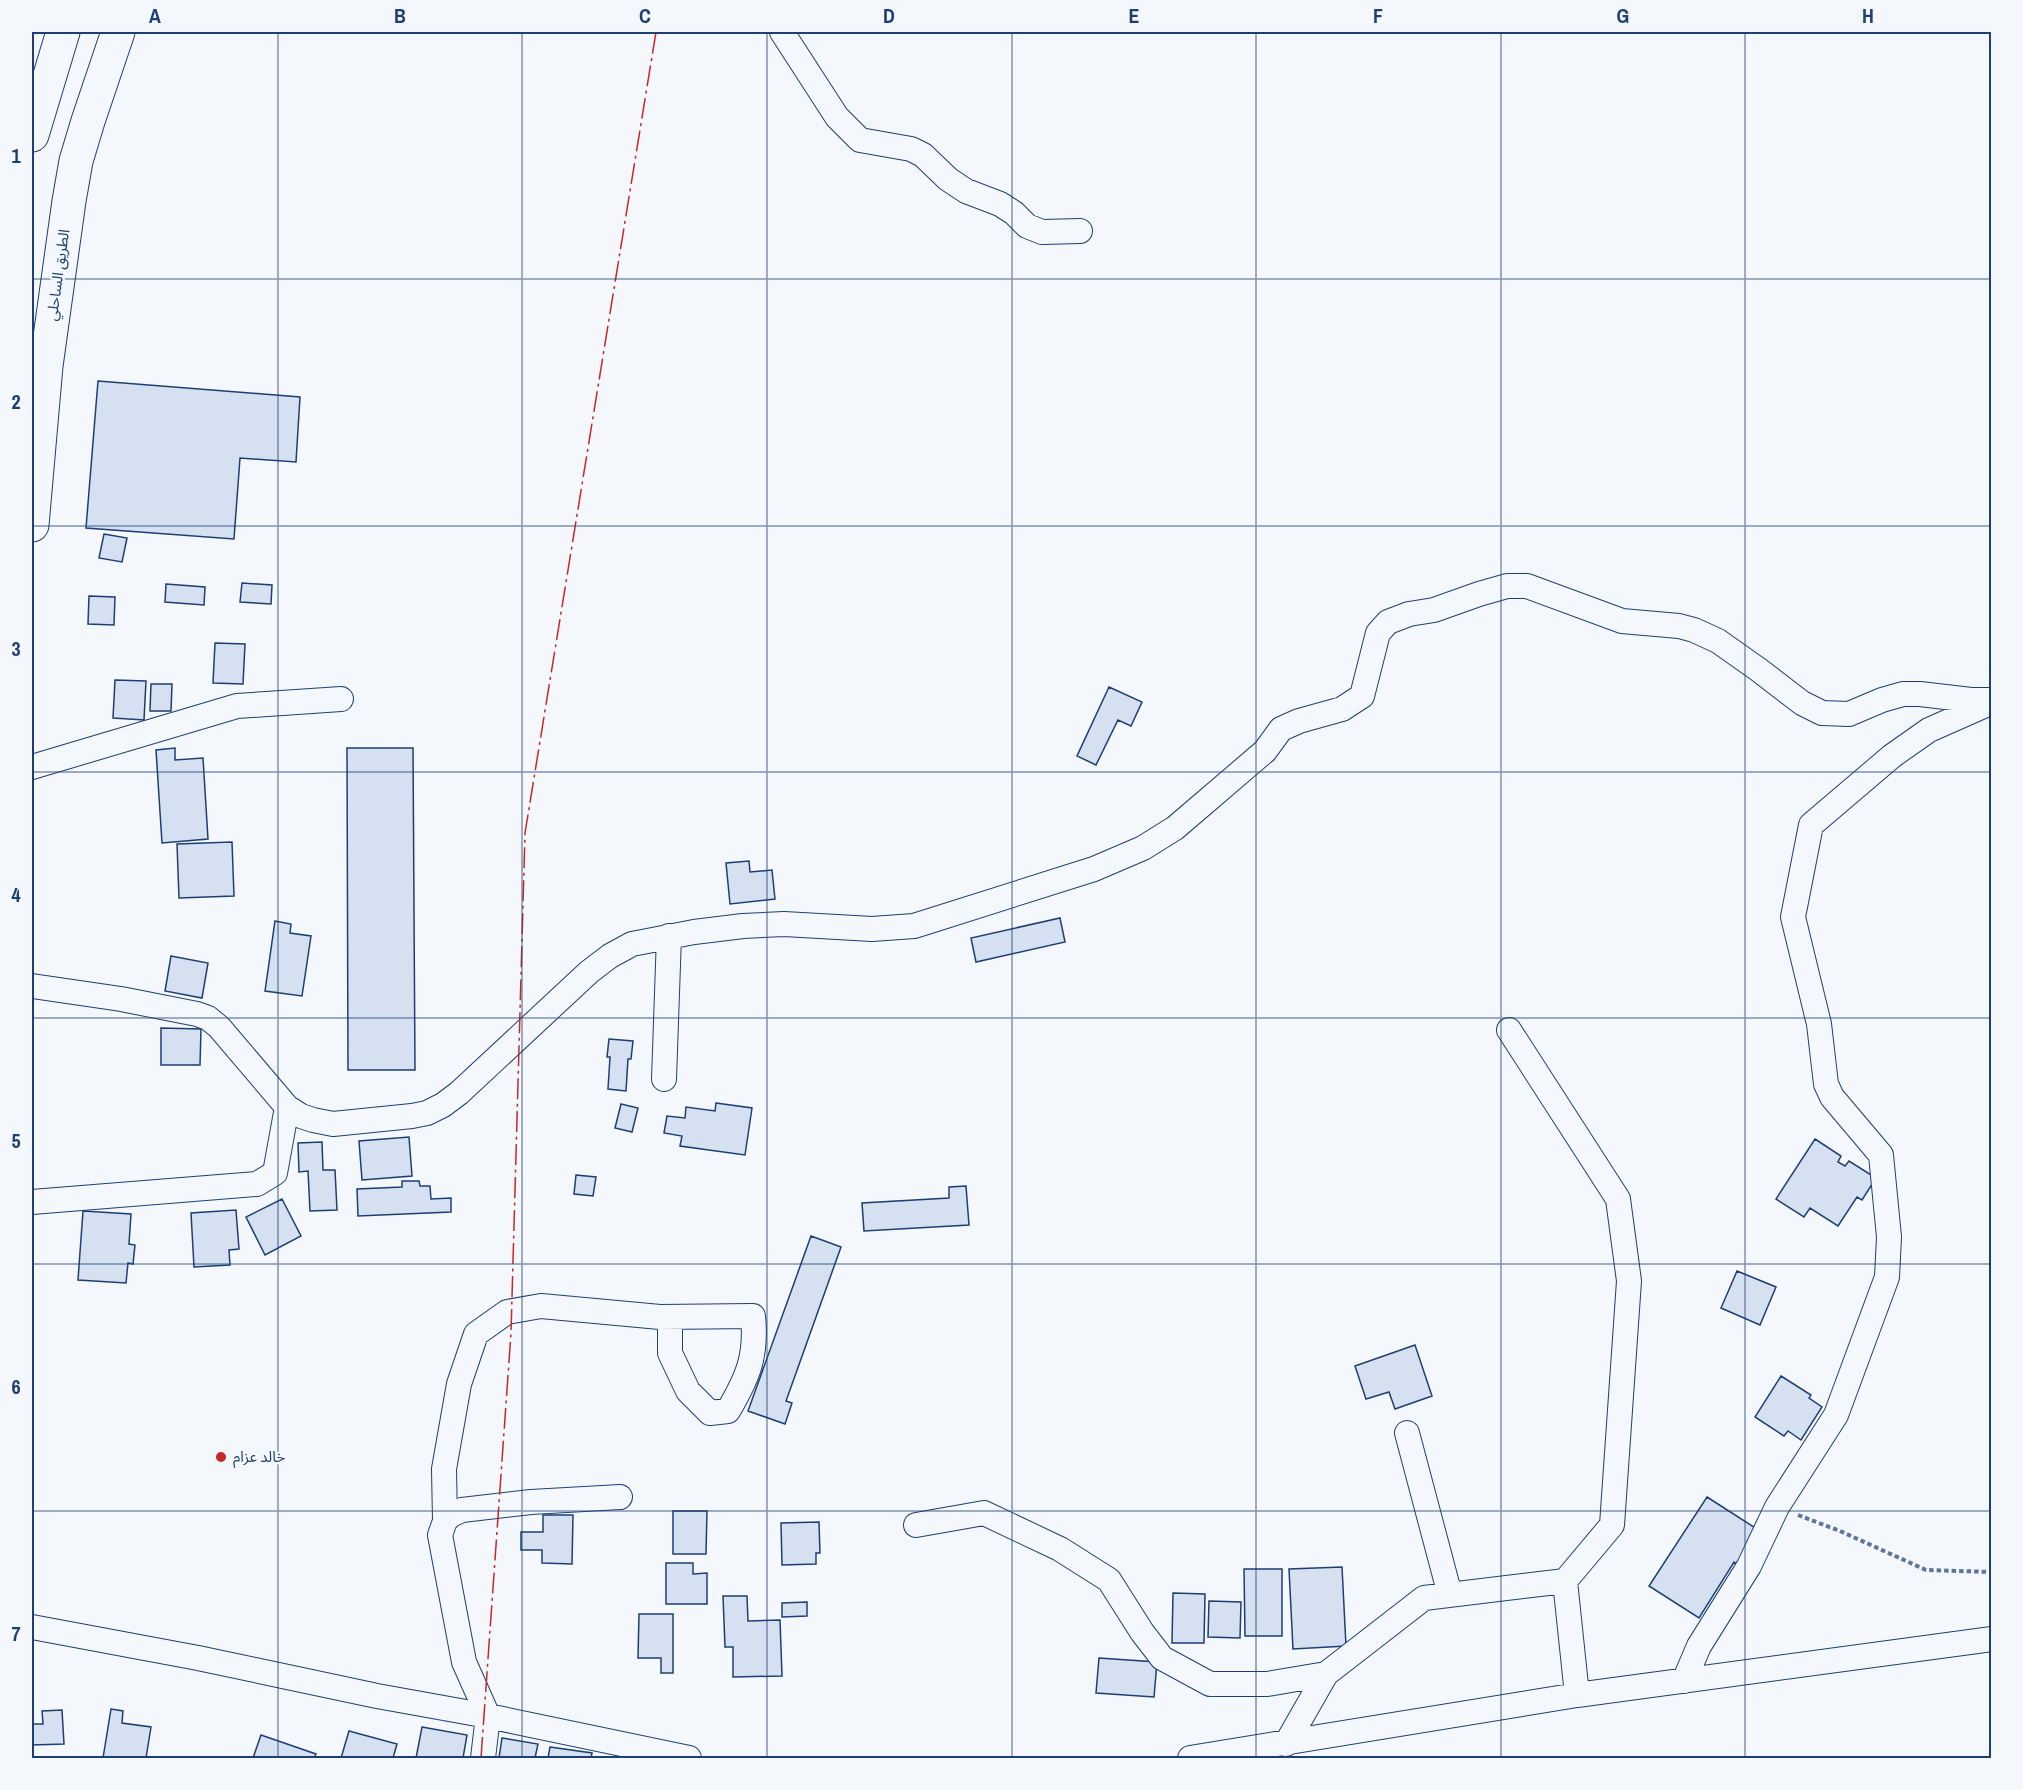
<svg xmlns="http://www.w3.org/2000/svg" width="2023" height="1790" font-family="'Archivo Narrow','Noto Sans Arabic',sans-serif">
<style>
.building{fill:#d5e0f0;stroke:#1d3f73;stroke-width:1.5}
.lines{fill:none;stroke-linecap:round;stroke-linejoin:round}
.minor-casing{stroke:#1d3f73;stroke-width:26}
.highway-casing{stroke:#1d3f73;stroke-width:35}
.path{stroke:#5e769c;stroke-width:4;stroke-dasharray:4.5 3;stroke-linecap:butt}
.minor{stroke:#f4f7fb;stroke-width:24}
.highway{stroke:#f4f7fb;stroke-width:33}
.power{stroke:#c62828;stroke-width:1.5;stroke-dasharray:21 4.5 3 4.5;stroke-linecap:butt}
.grid{fill:none;stroke:#1d3f73;stroke-width:1.5;stroke-opacity:0.55}
.poi-dot{fill:#c62828;stroke:#f4f7fb;stroke-width:2}
.labels{text-anchor:middle;stroke-width:4.5;stroke-linejoin:round;paint-order:stroke}
.street-label{font-size:15px;fill:#1d3f73;stroke:#f4f7fb}
.poi-label{font-size:15px;fill:#1d3f73;stroke:#f4f7fb;text-anchor:start}
.neatline{fill:none;stroke:#1d3f73;stroke-width:2}
.grid-label{font-size:20px;text-anchor:middle;font-weight:bold;fill:#1d3f73}
</style>
<rect width="100%" height="100%" fill="#f4f7fb"/>
<path class="building" d="M98 381 300 397 296 462 240 458 234 539 86 528Z
M104 534 127 538 122 562 99 558Z
M242 583 272 585 271 604 240 602Z
M166 584 205 587 204 605 165 602Z
M89 596 115 597 114 625 88 624Z
M215 643 245 644 243 684 213 683Z
M115 680 146 681 144 720 113 718Z
M151 684H172L171 711H150Z
M1109 687 1142 702 1131 726 1118 720 1096 765 1077 756Z
M175 748V760L203 758 208 839 162 843 156 750Z
M347 748H413L415 1070H348Z
M232 842 234 896 179 898 177 844Z
M749 861 750 872 772 870 775 899 730 904 726 863Z
M1060 918 1065 942 976 962 971 938Z
M275 921 291 924 290 933 311 936 302 996 265 991Z
M171 956 208 963 202 998 165 991Z
M161 1028 201 1029 200 1065H161Z
M609 1039 633 1041 631 1059H628L626 1091 608 1089 610 1057H607Z
M716 1103 752 1108 745 1155 680 1146 682 1136 664 1133 667 1116 685 1118 686 1107 715 1111Z
M621 1104 638 1108 632 1132 615 1128Z
M409 1137 412 1176 362 1180 359 1141Z
M1815 1139 1841 1156 1838 1162 1845 1166 1849 1161 1876 1178 1862 1200 1857 1197 1838 1226 1810 1208 1804 1217 1776 1199Z
M322 1142 323 1170H335L337 1210 310 1211 308 1171 299 1172 298 1143Z
M576 1175 596 1177 593 1196 574 1194Z
M402 1181H419L420 1186H430L431 1199 451 1198V1212L358 1216 357 1189 402 1187Z
M966 1186 969 1225 864 1231 862 1203 949 1198V1187Z
M282 1199 301 1236 265 1255 246 1217Z
M236 1210 239 1249 229 1250 230 1265 194 1267 191 1213Z
M83 1211 131 1214 129 1244 135 1245 133 1264 128 1263 126 1283 78 1280Z
M811 1236 841 1247 786 1401 792 1403 785 1424 748 1411Z
M1737 1271 1776 1287 1760 1325 1721 1308Z
M1415 1345 1432 1396 1395 1409 1389 1392 1366 1399 1355 1366Z
M1781 1376 1811 1395 1809 1398 1822 1407 1801 1440 1788 1431 1784 1436 1755 1417Z
M1707 1497 1760 1531 1738 1565 1734 1562 1699 1618 1649 1586Z
M673 1511H707L706 1554H673Z
M543 1515H573L572 1564 542 1563V1550H521V1532H543Z
M819 1522 820 1553H816V1564L782 1565 781 1523Z
M666 1563H693V1574L707 1573V1604H666Z
M1342 1567 1346 1646 1293 1649 1289 1569Z
M1244 1569H1282V1636H1245Z
M1173 1593 1205 1594 1204 1643H1172Z
M723 1596H747L748 1621 780 1620 782 1676 733 1677V1647H725Z
M1209 1601 1241 1602 1240 1638 1208 1637Z
M807 1602V1616L782 1617V1603Z
M639 1614H673V1673H661V1658H638Z
M1099 1658 1157 1662 1154 1697 1096 1693Z
M111 1709 123 1711 122 1723 151 1727 146 1758H103Z
M62 1710 64 1744 32 1745V1724H43L42 1711Z
M422 1727 467 1735 463 1758H416Z
M349 1731 397 1744 393 1758H341Z
M261 1735 316 1754 314 1758H253Z
M502 1738 538 1744 535 1758H499Z
M550 1747 592 1753 591 1758H548Z"/>
<g class="lines">
<defs>
<path id="minor" d="M782 32 837 117 860 140 911 149 923 155 948 179 966 191 1000 204 1014 213 1027 226 1042 232 1080 231
M32 767 237 706 341 699
M32 986 121 999 197 1014 208 1018 219 1027 287 1107 301 1116 313 1120 333 1124 412 1116 427 1113 443 1105 459 1093 589 972 610 956 632 944 694 932 743 926 784 924 872 929 914 926 1094 869 1143 848 1175 828 1265 751 1281 729 1299 721 1342 709 1362 696 1378 633 1388 622 1409 614 1434 610 1479 594 1507 586H1527L1622 621 1679 626 1694 630 1718 641 1759 670 1802 703 1822 713 1849 714 1882 700 1903 694H1920L1971 700H1992
M664 1079 669 936
M32 1202 257 1184 275 1173 287 1107
M1407 1433 1450 1595
M445 1521 451 1515 462 1510 531 1502 620 1497
M916 1525 984 1513 1060 1549 1109 1580 1142 1632 1162 1658 1210 1684H1267L1326 1674
M1565 1581 1577 1695
M32 1627 198 1658 377 1696 488 1716 689 1758
M1684 1681 1699 1646 1749 1566 1777 1507 1836 1415 1887 1277 1889 1237 1881 1155 1832 1097 1826 1084 1819 1024 1793 917 1811 825 1892 756 1929 730 1990 703
M1286 1744 1326 1674 1424 1598 1565 1581 1612 1525 1629 1281 1618 1199 1509 1030
M483 1758 488 1716 464 1662 440 1535 445 1521 444 1469 459 1384 476 1334 507 1312 541 1306 660 1317 670 1318V1353L688 1391 710 1413 728 1411C748 1377 757 1356 753 1316L660 1317
M1190 1758 1577 1695 1992 1639"/>
<path id="highway" d="M32 135 63 32
M32 525 46 366 69 201 76 161 88 121 118 32"/>
</defs>
<use href="#minor" class="minor-casing"/>
<use href="#highway" class="highway-casing"/>
<path class="path" d="M1798 1515 1840 1531 1926 1570 1992 1572"/>
<use href="#minor" class="minor"/>
<use href="#highway" class="highway"/>
<path class="power" d="M481 1758 511 1333 525 833 656 32"/>
</g>
<path class="grid" d="M278 32V1758M522 32V1758M767 32V1758M1012 32V1758M1256 32V1758M1501 32V1758M1745 32V1758M32 279H1992M32 526H1992M32 772H1992M32 1018H1992M32 1264H1992M32 1511H1992"/>
<circle class="poi-dot" cx="221" cy="1457" r="6"/>
<g class="labels">
<g class="street-label">
<text transform="translate(58 275) rotate(-82)" y="5">الطريق الساحلي</text>
</g>
<g class="poi-label">
<text x="233" y="1462">خالد عزام</text>
</g>
</g>
<rect width="2023" height="1790" fill="none" stroke="#f4f7fb" stroke-width="66"/>
<rect x="33" y="33" width="1957" height="1724" class="neatline"/>
<g class="grid-label">
<text x="155" y="23">A</text>
<text x="400" y="23">B</text>
<text x="645" y="23">C</text>
<text x="889" y="23">D</text>
<text x="1134" y="23">E</text>
<text x="1378" y="23">F</text>
<text x="1623" y="23">G</text>
<text x="1868" y="23">H</text>
<text x="16" y="163">1</text>
<text x="16" y="409">2</text>
<text x="16" y="656">3</text>
<text x="16" y="902">4</text>
<text x="16" y="1148">5</text>
<text x="16" y="1394">6</text>
<text x="16" y="1641">7</text>
</g>
</svg>
